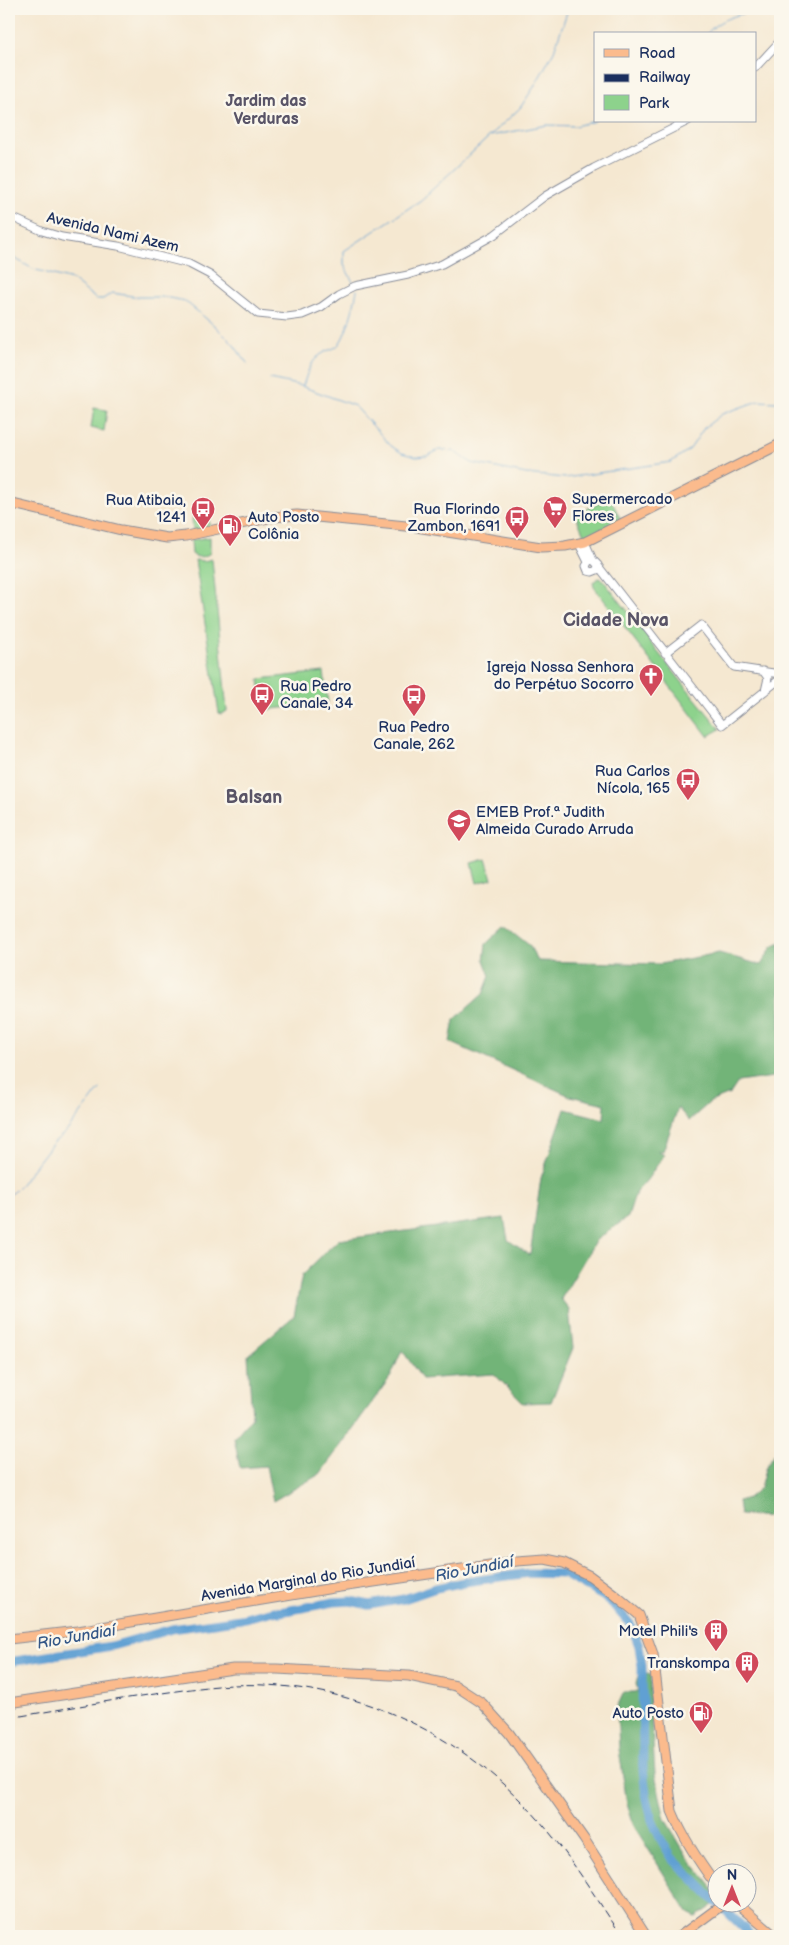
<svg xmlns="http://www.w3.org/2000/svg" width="789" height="1945" font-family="'Balsamiq Sans',sans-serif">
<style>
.green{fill:#8dd28c;stroke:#548075}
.forest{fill:#72b478;stroke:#46726b}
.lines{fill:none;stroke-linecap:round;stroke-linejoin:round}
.stream{stroke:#61a0d3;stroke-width:1}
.river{stroke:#61a0d3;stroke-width:9}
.minor-casing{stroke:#888c98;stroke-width:9}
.major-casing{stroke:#888c98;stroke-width:11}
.minor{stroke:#fff;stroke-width:7}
.major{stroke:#fbbb8d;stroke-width:9}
.rail{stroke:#1b2f5e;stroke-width:1;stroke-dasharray:8 4;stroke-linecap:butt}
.labels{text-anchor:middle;stroke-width:5;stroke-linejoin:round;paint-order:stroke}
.street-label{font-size:15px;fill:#1b2f5e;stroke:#fbf7ec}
.poi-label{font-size:15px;fill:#1b2f5e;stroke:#fbf7ec;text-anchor:end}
.neighbourhood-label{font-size:16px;font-weight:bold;fill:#595467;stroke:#fbf7ec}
.water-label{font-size:16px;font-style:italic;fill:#345787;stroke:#fbf7ec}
.quarter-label{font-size:18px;font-weight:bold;fill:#595467;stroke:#fbf7ec}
</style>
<rect width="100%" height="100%" fill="#fbf7ec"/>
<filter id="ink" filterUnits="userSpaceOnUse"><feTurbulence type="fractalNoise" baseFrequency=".02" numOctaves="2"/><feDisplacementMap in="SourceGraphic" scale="10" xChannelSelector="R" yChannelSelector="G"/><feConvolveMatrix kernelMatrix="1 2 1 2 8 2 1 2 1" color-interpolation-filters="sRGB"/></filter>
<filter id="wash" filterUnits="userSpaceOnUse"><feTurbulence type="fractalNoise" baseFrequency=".0096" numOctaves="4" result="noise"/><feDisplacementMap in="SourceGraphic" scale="20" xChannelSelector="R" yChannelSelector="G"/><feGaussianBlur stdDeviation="1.12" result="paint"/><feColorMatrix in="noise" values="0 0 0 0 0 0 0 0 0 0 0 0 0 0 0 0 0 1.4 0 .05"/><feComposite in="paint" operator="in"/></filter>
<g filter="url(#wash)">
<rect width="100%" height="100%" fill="#f5e8d1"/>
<path class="green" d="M94 408 107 410 104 431 91 428Z
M610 498 621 520 585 537 575 514Z
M200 512 208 515 210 528 193 531 192 519 195 514Z
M210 537V553C205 557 197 559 192 554L191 540Z
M212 559 227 711 221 714 219 713 195 560 204 561Z
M599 578 602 579 650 639 648 640 720 729 708 736 594 587 593 582Z
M324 672 328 703 263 710 259 679Z
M486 859 492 879 477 883 472 863Z"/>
<path class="forest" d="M505 926 529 945 538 961 660 964 719 953 761 965 772 947 780 943V1076L738 1082 730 1094 710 1102 689 1121 678 1108 663 1151H657L664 1155 647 1180 636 1192 628 1217 596 1240 561 1299 569 1309 573 1348 551 1402 523 1403 494 1374 422 1379 402 1350 391 1376 320 1474 273 1501 266 1466 240 1468 234 1438 252 1417 248 1355 294 1316 302 1275 338 1240 504 1218 508 1240 530 1255 541 1178 565 1109 604 1119 605 1104 570 1096 450 1042 454 1020 483 994 490 976 484 960 486 944Z
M780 1447V1522L776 1517 740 1515 738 1501 748 1498 760 1488 765 1469 774 1453Z
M648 1673 651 1675 650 1695 655 1774 665 1819 687 1856 716 1892 717 1902 696 1917 688 1913 634 1826 627 1804 619 1749 617 1707 624 1692H638L636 1684 638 1676Z"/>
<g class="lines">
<path class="stream" d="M707 34C719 17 739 16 756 9
M490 136 547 125 575 126 595 121
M9 255 33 269 72 280 96 299H103L112 293 139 297H164L185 301 215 326 233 344 247 363
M353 282 344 265V251L421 200 520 108 534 87 554 51 568 9
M270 379 301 386 355 406 391 446 402 453 416 457 427 456 439 450 453 451 472 463 526 474 565 478 671 462 690 449 704 428 722 414 758 401 776 402 780 400
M303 386C308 371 310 360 325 352 328 350 333 349 336 347 346 340 355 302 357 290
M9 1196 21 1184 52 1144 66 1132 100 1089"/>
<path class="river" d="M9 1662 112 1646 172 1629 241 1619 274 1611 280 1612 334 1602 351 1601 369 1605 404 1599 436 1588 464 1582 529 1573 564 1574 603 1596 615 1607 631 1625 639 1646 642 1666 643 1769 646 1794 652 1820 660 1838 672 1858 716 1902
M717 1902 752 1936"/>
</g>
</g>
<g filter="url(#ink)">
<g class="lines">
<defs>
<path id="minor" d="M755 68 780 41
M9 216 42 231 62 237 118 246 189 264 210 275 258 314 287 317 302 315 321 307 339 294 355 286 408 275 442 264 494 235 545 196 594 168 688 121
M585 542 593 560 598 565 597 570 592 572 588 571 586 566 589 561 593 560
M579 544 588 562
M599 567 722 725 780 679
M665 653 701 625 734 667 780 674
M763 671 768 678 765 691"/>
<path id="major" d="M9 503 121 530 167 538 186 536 273 517 297 515 416 527 541 547 565 546 585 542 780 444
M9 1639 78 1631 333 1588 517 1561 545 1559 564 1563 590 1576 614 1594 639 1615 653 1654 672 1811C683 1838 698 1861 716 1885
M9 1703 233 1669H277L409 1676 456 1686 482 1703 509 1733 584 1839 646 1936
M735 1902 775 1936
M680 1936 726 1902"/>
</defs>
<use href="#minor" class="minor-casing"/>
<use href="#major" class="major-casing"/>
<use href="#minor" class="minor"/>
<use href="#major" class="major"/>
<path class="rail" d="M9 1718C57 1710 106 1701 155 1694 191 1689 227 1683 264 1685 363 1689 454 1733 523 1803 562 1842 591 1891 622 1936"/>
</g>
</g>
<defs>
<symbol id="supermarket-pin" viewBox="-11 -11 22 30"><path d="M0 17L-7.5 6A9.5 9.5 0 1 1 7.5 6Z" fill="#d1495b" stroke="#fbf7ec"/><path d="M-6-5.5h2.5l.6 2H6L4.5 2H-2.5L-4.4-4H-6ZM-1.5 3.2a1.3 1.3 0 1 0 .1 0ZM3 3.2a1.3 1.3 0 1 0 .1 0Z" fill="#fff"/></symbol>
<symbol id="bus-pin" viewBox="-11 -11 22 30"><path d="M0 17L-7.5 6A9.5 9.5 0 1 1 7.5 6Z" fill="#d1495b" stroke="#fbf7ec"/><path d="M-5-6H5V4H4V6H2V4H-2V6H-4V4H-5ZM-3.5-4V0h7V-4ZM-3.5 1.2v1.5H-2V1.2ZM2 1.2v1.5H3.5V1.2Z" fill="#fff"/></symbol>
<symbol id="fuel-pin" viewBox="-11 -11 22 30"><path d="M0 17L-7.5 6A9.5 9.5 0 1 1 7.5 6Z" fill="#d1495b" stroke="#fbf7ec"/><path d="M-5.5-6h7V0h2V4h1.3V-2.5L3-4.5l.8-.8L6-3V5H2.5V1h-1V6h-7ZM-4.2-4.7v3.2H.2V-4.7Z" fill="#fff"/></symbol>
<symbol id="church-pin" viewBox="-11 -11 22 30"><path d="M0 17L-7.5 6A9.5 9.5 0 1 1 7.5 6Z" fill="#d1495b" stroke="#fbf7ec"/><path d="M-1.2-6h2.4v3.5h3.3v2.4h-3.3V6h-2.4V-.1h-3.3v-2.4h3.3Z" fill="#fff"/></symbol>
<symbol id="school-pin" viewBox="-11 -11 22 30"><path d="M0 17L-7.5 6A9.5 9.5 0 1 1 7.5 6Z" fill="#d1495b" stroke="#fbf7ec"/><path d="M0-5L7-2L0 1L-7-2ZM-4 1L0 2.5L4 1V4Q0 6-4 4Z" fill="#fff"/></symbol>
<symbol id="building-pin" viewBox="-11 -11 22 30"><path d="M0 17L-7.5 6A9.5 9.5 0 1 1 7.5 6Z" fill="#d1495b" stroke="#fbf7ec"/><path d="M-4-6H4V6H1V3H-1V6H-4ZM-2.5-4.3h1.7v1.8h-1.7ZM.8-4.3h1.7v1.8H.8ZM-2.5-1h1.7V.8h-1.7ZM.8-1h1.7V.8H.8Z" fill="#fff"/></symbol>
</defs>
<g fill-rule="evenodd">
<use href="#supermarket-pin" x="541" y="494" width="28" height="38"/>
<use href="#bus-pin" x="189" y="495" width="28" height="38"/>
<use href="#bus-pin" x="503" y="504" width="28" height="38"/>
<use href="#fuel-pin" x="216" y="512" width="28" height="38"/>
<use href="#church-pin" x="637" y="662" width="28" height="38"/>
<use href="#bus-pin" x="248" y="681" width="28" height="38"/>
<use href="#bus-pin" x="400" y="682" width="28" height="38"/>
<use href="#bus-pin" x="674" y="766" width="28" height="38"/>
<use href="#school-pin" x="445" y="807" width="28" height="38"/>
<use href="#building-pin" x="702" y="1617" width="28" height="38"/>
<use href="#building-pin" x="733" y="1649" width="28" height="38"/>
<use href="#fuel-pin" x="687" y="1699" width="28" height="38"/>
</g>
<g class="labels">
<g class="street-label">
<text transform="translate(113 232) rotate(13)" y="5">Avenida Nami Azem</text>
<text transform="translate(308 1579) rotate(-9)" y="5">Avenida Marginal do Rio Jundiaí</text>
</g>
<g class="poi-label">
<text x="572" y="504" text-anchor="start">Supermercado<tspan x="572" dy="17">Flores</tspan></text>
<text x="186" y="505">Rua Atibaia,<tspan x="186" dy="17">1241</tspan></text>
<text x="500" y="514">Rua Florindo<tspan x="500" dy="17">Zambon, 1691</tspan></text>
<text x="248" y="522" text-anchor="start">Auto Posto<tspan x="248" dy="17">Colônia</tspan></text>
<text x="634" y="672">Igreja Nossa Senhora<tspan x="634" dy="17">do Perpétuo Socorro</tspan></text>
<text x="280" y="691" text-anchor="start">Rua Pedro<tspan x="280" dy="17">Canale, 34</tspan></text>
<text x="414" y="732" text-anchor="middle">Rua Pedro<tspan x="414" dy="17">Canale, 262</tspan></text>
<text x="670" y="776">Rua Carlos<tspan x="670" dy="17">Nícola, 165</tspan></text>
<text x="476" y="817" text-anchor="start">EMEB Prof.ª Judith<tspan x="476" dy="17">Almeida Curado Arruda</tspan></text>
<text x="698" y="1636">Motel Phili's</text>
<text x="730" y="1668">Transkompa</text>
<text x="684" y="1718">Auto Posto</text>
</g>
<g class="neighbourhood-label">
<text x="266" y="106">Jardim das<tspan x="266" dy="18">Verduras</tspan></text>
</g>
<g class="water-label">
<text transform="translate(474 1568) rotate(-11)" y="6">Rio Jundiaí</text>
<text transform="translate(76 1636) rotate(-10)" y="6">Rio Jundiaí</text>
</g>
<g class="quarter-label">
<text x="616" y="626">Cidade Nova</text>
<text x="254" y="803">Balsan</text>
</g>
</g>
<rect width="789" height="1945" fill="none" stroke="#fbf7ec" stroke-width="30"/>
<rect x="594" y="32" width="162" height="90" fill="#fbf7ec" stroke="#a1a7b3"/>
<rect x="604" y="49" width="25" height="8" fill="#fbbb8d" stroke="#a1a7b3"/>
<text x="639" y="58" font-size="15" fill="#1b2f5e">Road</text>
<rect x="604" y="74" width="25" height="8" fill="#1b2f5e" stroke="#a1a7b3"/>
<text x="639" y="82" font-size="15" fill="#1b2f5e">Railway</text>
<rect x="604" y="95" width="25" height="15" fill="#8dd28c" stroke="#a1a7b3"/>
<text x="639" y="108" font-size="15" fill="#1b2f5e">Park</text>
<g transform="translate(732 1888)"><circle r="24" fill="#fbf7ec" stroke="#a1a7b3"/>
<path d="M0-4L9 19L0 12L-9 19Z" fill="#d1495b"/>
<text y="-8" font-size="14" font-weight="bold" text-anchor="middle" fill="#1b2f5e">N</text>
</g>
</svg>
